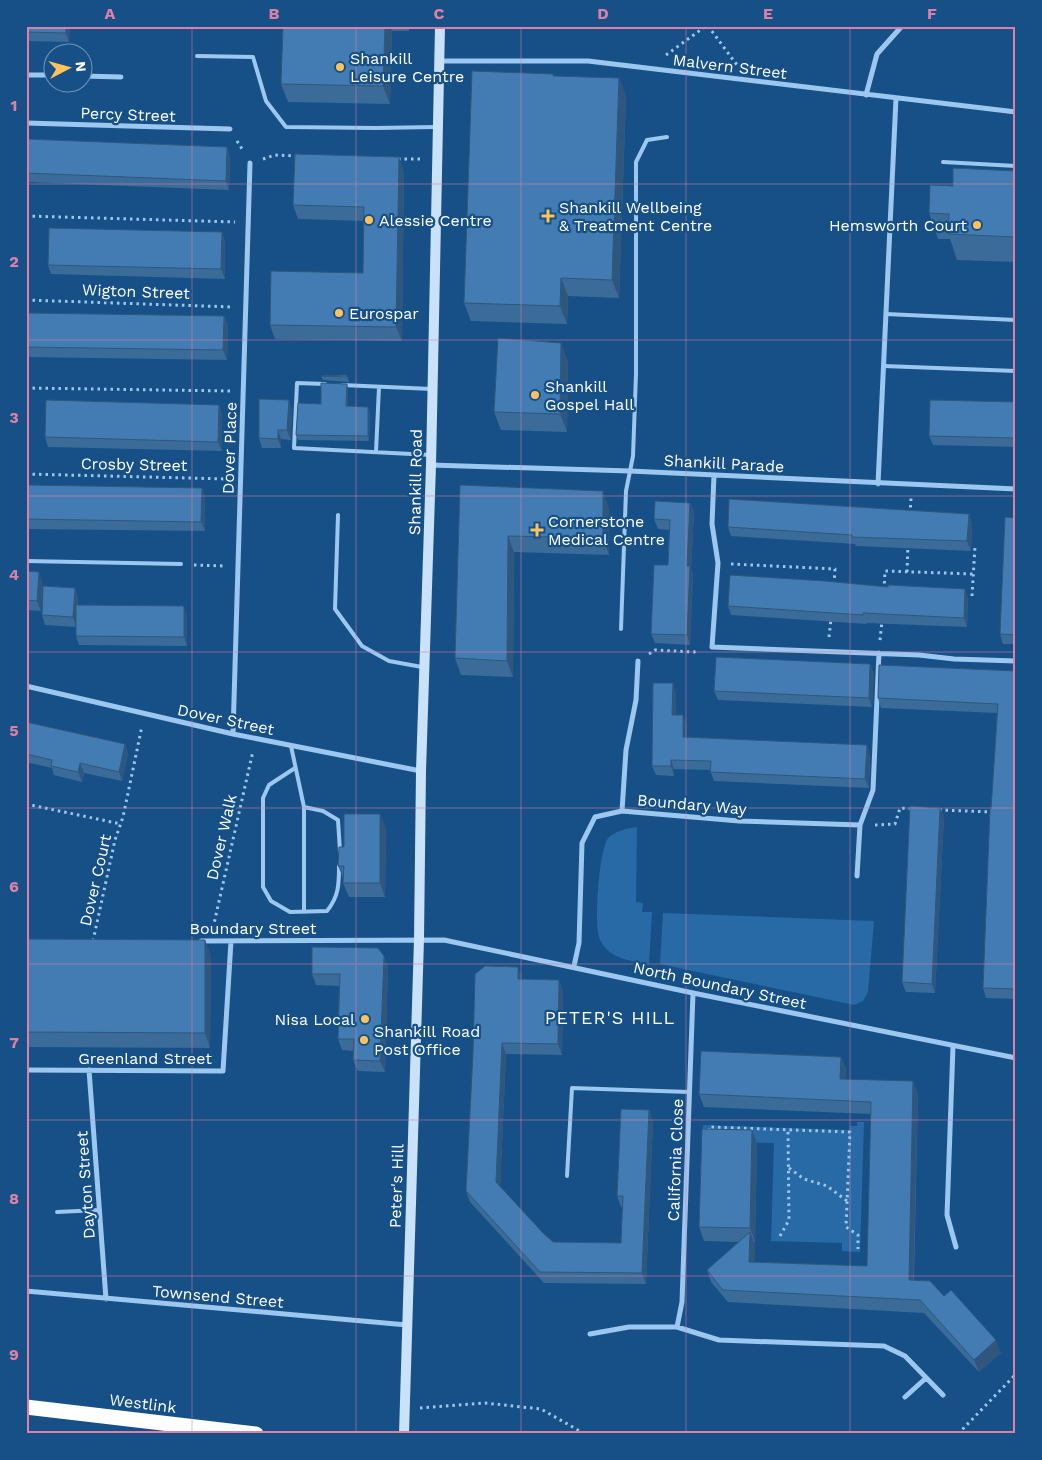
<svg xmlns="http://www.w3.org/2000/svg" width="1042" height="1460" font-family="'Work Sans',sans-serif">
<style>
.green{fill:#286aa6}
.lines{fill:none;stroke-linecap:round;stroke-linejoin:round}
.path{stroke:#9cc7ee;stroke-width:3;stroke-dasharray:2.5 4;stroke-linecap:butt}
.lane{stroke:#9cc7ee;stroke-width:4}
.street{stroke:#9cc7ee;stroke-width:5}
.secondary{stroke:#c9e2fa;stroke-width:10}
.highway{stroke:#fff;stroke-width:15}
.wall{fill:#3a6b99}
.shaded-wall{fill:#2f577d}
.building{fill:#437cb2;stroke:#2f577d}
.grid{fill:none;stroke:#dd80a5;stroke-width:1;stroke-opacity:0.55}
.poi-dot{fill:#ffc359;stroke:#165087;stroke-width:2}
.labels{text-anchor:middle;stroke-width:4.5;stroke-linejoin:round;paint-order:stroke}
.poi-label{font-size:16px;fill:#fff;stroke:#165087;text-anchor:start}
.street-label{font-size:16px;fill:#fff;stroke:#165087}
.neighbourhood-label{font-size:18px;letter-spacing:1px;fill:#fff;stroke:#165087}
.neatline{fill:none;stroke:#dd80a5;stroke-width:2}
.grid-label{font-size:16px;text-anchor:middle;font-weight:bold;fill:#dd80a5}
</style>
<rect width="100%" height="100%" fill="#165087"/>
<path class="green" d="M637 827 636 902 643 903 642 912H652L649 964C634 961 614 960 604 946 601 943 598 936 598 932 595 917 599 847 609 837 616 831 628 828 637 827Z
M663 913 874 921 868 992 863 1001 854 1005 660 964Z
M857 1122H864L860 1252 842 1251V1243L771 1241 774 1143 702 1141 703 1125 850 1130V1126H857Z"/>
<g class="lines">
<path class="path" d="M708 26 737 65
M666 55 706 26
M237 141 244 152
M263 159 275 155 297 156
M398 159H422
M26 216 235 222
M26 300 233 307
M26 388 230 391
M26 474 228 479
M910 514 911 498
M731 564 835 569 834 585
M194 565 226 566
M907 572 908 545
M884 590 885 571 973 574
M972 596 975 546
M829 637 831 619
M880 640 882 621
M649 654 655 650 694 652 699 650
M26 804 121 824
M939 810 993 812
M875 825 895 824 900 808 913 809
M213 928 253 751
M93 941 115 840 123 817 142 726
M709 1131V1127L850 1132 846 1227 858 1235V1249
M789 1168 804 1179 827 1186 847 1201
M780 1236 789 1220 788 1130
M420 1408 485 1403 541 1409 585 1434
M958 1434 1016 1374"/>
<path class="lane" d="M197 56 253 57 266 101 286 127 375 128 436 127
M943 162 1016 166
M886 314 1016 320
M884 366 1016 371
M325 384 297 383 294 448 431 455
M342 385 432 389
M376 452 379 387
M338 515 335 609 362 646 389 661 422 667
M26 561 181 564
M621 629 626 491 633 456 636 374V162L647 140 667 137
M291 746 304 807V912
M295 768 269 785 263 798V887L271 901 290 912 327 911C339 896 339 884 339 866
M304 807 323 811 338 820 340 851
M567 1176 572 1088 689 1092
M57 1212 99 1210"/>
<path class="street" d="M440 61H588L1016 112
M26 75H52
M82 76 121 77
M866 95 877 54 902 26
M26 123 230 129
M431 465 630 471 1016 489
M714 475 712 524 718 563 712 647 919 655 954 659 1016 661
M878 484 896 98
M26 686 233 734 421 771
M233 734 250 163
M622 811 626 750 636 700 638 661
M860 825 873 790 879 653
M201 941 444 940 693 993 1016 1058
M574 966 579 943 582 843 595 817 622 811 739 821 860 825 857 876
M953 1046 947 1215 956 1247
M26 1070 223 1071 231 941
M89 1070 106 1299
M26 1291 407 1325
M677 1327 682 1302 693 993
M590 1334 629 1327H677L719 1340 884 1346 905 1356 943 1395
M905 1397 926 1378"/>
<path class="secondary" d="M404 1434 419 939 421 771 431 465 440 26"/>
<path class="highway" d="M26 1407 256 1434"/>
</g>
<path class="wall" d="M26 26H70L69 42 26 41Z
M283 26H409V31H392L390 104 288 102 281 84Z
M553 74 554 76 619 78 626 97 619 298 568 296 567 324 471 321 464 303Z
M26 139 227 147 230 156 229 190 26 182Z
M404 171 402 341 275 339 270 325 363 273 364 221 298 219 293 205Z
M1016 171V262L957 260 950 239H938L929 213 953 186Z
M222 232 225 242V279L51 274 48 265Z
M26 313 224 316 228 325 227 360 26 357Z
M568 361 567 432 501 430 494 412Z
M347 375 349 382 323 380 321 376Z
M348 389V406L370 411 369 441 298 440 296 435 321 404Z
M1016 402V447L933 445 929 436Z
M219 405 222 414V451L48 447 45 437Z
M292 409 291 440 281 439V448H262L259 438Z
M26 485 202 488 205 497V531L26 529Z
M460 485 609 508V555L514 552 513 677 461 675 455 658Z
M690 503 694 512 691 570 693 576 690 645 655 643 651 634 668 565 669 530 658 529 654 519Z
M969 514 972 524 971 551 856 546 855 544 731 536 728 527Z
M1016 518V644H1003L1000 634Z
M26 571 42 581 41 611 26 610Z
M75 588 78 598V605L187 616V646L79 645 76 636V627L45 625 42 615Z
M968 598 967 627 867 623V624L731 615 728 606Z
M870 664 874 674 872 707 718 700 714 691Z
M1016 671V999L986 998 983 988 997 713 881 708 878 698Z
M676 693V715H683L687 724V737L870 755 869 788 714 781 710 770 674 769V776L656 775 652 766Z
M26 722 125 744 128 754 122 781 84 773 82 782 54 775 52 768 26 762Z
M940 808 944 817 935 993 906 992 902 982Z
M386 828 385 897H349L343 883 344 880 338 866 344 847Z
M26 939 211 955 210 1048 26 1047Z
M384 956 388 967 385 1072 358 1071 353 1060 354 1051 342 1050 338 1039 339 986 316 985 312 974Z
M518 967 522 979 559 980 563 991 562 1055 506 1054 500 1187 543 1233 553 1242 621 1243 622 1207H621L617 1196 649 1110 653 1121 646 1284 544 1283 470 1202 466 1191Z
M841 1057 846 1069 845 1080 918 1094 914 1280 944 1296 1001 1353 979 1372 924 1313 728 1302 711 1282 707 1270 740 1242 704 1241 699 1227 752 1130 757 1144 755 1242H754L755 1245 754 1262 867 1266 871 1114 704 1107 699 1094Z"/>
<path class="shaded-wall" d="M66 26H70L69 42 66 33Z
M385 26H390L392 31 390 104 383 86Z
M619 78 626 97 619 298 612 280Z
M227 147 230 156 229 190 226 181Z
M399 157 404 171 402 341 396 327Z
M222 232 225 242V279L221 269Z
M561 278 568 296 567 324 560 306Z
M224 316 228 325 227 360 223 350Z
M561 343 568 361 567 432 560 414Z
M347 384 348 389V411L346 406Z
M289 400 292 409 291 440 287 430Z
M219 405 222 414V451L218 442Z
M368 407 370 411 369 441 368 436Z
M278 430 281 439V448L278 439Z
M202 488 205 497V531L201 522Z
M603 491 609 508V555L603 538Z
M690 503 694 512 691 570 693 576 690 645 687 635V566Z
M969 514 972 524 971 551 967 541Z
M508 536 514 552 513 677 507 661Z
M39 572 42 581 41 611 37 601Z
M75 588 78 598 76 627 73 617Z
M965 589 968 598 967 627 964 618Z
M184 606 187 616V646L184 637Z
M870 664 874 674 872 707 869 698Z
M673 683 676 693V724L672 715Z
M683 715 687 724V746L683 737Z
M125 744 128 754 122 781 119 772Z
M867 745 870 755 869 788 865 779Z
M671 760 674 769V776L671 766Z
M80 763 84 773 82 782 78 772Z
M940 808 944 817 935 993 932 984Z
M380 814 386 828 385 897 380 883Z
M205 940 211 955 210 1048 205 1033Z
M384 956 388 967 385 1072 380 1061Z
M518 967 522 978V990L518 979Z
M559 980 563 991 562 1055 558 1044Z
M502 1043 506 1054 500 1193 496 1182Z
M841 1057 846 1069 845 1092 840 1079Z
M913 1081 918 1094 913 1292 909 1280Z
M649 1110 653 1121 646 1284 642 1273Z
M752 1130 757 1144 755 1242 750 1228Z
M750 1232 755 1245 754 1275 749 1262Z
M996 1340 1001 1353 979 1372 974 1360Z"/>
<path class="building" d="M26 26H66V33L26 32Z
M283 26H385L383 86 281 84Z
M472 71 553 74V76L619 78 612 280 561 278 560 306 464 303Z
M26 139 227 147 226 181 26 173Z
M295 154 399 157 396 327 270 325 271 271 363 273 364 207 293 205Z
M953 168 1016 171V237L948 234 949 214 929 213 930 185 953 186Z
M49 228 222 232 221 269 48 265Z
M26 313 224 316 223 350 26 347Z
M498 338 561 343 560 414 494 412Z
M347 375V377L321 376Z
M321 383 347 384 346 406 368 407V436L296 435 298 403 321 404Z
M259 399 289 400 287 430H278V439L259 438Z
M46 400 219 405 218 442 45 437Z
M930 400 1016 402V438L929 436Z
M26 485 202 488 201 522 26 519Z
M460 485 603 491V538L508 536 507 661 455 658Z
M729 499 969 514 967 541 852 537V535L728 527Z
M655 501 690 503 687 566H690L687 635 651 634 654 565H668L670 520 654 519Z
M1005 517 1016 518V635L1000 634Z
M26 571 39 572 37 601 26 600Z
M730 575 825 581 888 587V585L965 589 964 618 863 613V615L728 606Z
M43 586 75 588 73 617 42 615Z
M76 605 184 606V637L76 636Z
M716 657 870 664 869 698 714 691Z
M879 665 1016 671V989L983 988 990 809H991L998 704 878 698Z
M653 683H673L672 715H683V737L867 745 865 779 710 772 711 761 671 760V766H652Z
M26 722 125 744 119 772 80 763 78 772 51 766 52 760 26 754Z
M910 806 940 808 932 984 902 982Z
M344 814H380V883H343L344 866H338L339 847H344Z
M26 939 205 940V1033L26 1032Z
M312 947 378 948 384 956 380 1061 353 1060 354 1039H338L340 974H312Z
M485 966 518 967V979L559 980 558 1044 502 1043 496 1182 543 1233 553 1242 621 1243 623 1196H617L621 1109 649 1110 642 1273 540 1272 466 1191 473 1053 475 974Z
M701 1051 841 1057 840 1079 913 1081 909 1280 930 1281 944 1296 951 1290 996 1340 974 1360 920 1300 723 1290 707 1270 750 1232 749 1262 867 1266 871 1102 699 1094Z
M702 1129 752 1130 750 1228 699 1227Z"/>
<path class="grid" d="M192 26V1434M356 26V1434M521 26V1434M686 26V1434M850 26V1434M26 184H1016M26 340H1016M26 496H1016M26 652H1016M26 808H1016M26 964H1016M26 1120H1016M26 1276H1016"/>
<g class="poi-dot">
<circle cx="340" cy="67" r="5"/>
<path d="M545.5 208.5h5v5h5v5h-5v5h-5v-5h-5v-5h5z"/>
<circle cx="369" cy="220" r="5"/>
<circle cx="977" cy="225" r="5"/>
<circle cx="339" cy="313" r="5"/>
<circle cx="535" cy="395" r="5"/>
<path d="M534.5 522.5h5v5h5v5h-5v5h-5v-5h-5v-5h5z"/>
<circle cx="365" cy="1019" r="5"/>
<circle cx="364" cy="1040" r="5"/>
</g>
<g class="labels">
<g class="poi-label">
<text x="350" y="64">Shankill<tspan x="350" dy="18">Leisure Centre</tspan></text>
<text x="559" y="213">Shankill Wellbeing<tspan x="559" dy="18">&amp; Treatment Centre</tspan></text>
<text x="379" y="226">Alessie Centre</text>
<text x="967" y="231" text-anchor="end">Hemsworth Court</text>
<text x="349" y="319">Eurospar</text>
<text x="545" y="392">Shankill<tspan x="545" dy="18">Gospel Hall</tspan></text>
<text x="548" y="527">Cornerstone<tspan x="548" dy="18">Medical Centre</tspan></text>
<text x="355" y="1025" text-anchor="end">Nisa Local</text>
<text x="374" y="1037">Shankill Road<tspan x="374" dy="18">Post Office</tspan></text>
</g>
<g class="street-label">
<text transform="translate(730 66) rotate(7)" y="6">Malvern Street</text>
<text transform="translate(128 114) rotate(2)" y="6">Percy Street</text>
<text transform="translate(136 291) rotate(2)" y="6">Wigton Street</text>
<text transform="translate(229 448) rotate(-88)" y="6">Dover Place</text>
<text transform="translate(724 463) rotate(3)" y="6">Shankill Parade</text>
<text transform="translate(134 464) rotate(1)" y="6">Crosby Street</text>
<text transform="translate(415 482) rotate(-89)" y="6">Shankill Road</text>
<text transform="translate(226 719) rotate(12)" y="6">Dover Street</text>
<text transform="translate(692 804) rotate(5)" y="6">Boundary Way</text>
<text transform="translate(221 837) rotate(-77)" y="6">Dover Walk</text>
<text transform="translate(95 880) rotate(-77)" y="6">Dover Court</text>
<text x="253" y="934">Boundary Street</text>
<text transform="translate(720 985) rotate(12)" y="6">North Boundary Street</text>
<text x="145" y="1064">Greenland Street</text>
<text transform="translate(675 1160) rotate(-88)" y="6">California Close</text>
<text transform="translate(85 1185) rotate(-94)" y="6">Dayton Street</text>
<text transform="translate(396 1186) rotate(-88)" y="6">Peter's Hill</text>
<text transform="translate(218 1296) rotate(5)" y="6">Townsend Street</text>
<text transform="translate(143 1403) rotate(7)" y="6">Westlink</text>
</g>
<g class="neighbourhood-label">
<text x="610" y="1024">PETER'S HILL</text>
</g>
</g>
<rect width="1042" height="1460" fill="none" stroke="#165087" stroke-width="55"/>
<g transform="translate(68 68) rotate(84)"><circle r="24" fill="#165087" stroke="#7396b7"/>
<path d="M0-4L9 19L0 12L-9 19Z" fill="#ffc359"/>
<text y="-8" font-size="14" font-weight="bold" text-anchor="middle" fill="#ffffff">N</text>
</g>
<rect x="28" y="28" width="986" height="1404" class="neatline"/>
<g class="grid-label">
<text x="110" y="19">A</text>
<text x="274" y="19">B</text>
<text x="439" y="19">C</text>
<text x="603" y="19">D</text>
<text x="768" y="19">E</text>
<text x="932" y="19">F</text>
<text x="14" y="111">1</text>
<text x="14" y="267">2</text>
<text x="14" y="423">3</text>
<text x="14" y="580">4</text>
<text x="14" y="736">5</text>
<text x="14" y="892">6</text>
<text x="14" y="1048">7</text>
<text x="14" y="1204">8</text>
<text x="14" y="1360">9</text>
</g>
</svg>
